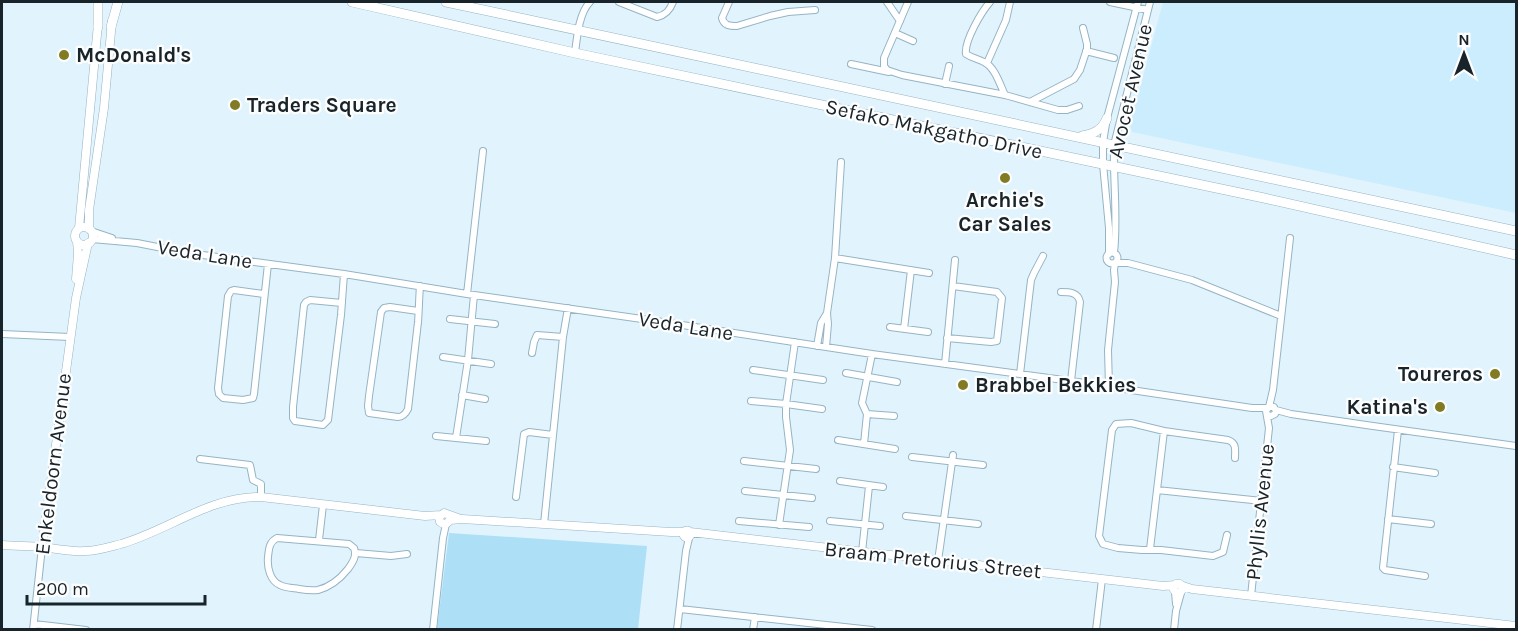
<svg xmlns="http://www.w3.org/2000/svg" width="1518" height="631" font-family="Karla,sans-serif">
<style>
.built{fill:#ccedfd}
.green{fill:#addff7}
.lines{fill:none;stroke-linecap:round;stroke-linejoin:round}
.minor-casing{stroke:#95b4c4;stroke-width:8}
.tertiary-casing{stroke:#95b4c4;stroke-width:9}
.primary-casing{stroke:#95b4c4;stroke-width:10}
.minor{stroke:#fff;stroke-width:6}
.tertiary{stroke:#fff;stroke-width:8}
.primary{stroke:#fff;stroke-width:9}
.poi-dot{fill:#817c23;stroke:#fefefe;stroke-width:2}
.labels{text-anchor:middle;stroke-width:4.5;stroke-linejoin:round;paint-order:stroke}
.poi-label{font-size:21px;font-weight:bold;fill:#18242a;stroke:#fefefe;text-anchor:start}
.street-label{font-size:21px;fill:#18242a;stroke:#fefefe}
</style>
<rect width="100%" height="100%" fill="#e1f4fe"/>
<path class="built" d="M1163 2H1516V213L1132 132 1130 125Z"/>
<path class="green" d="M449 533 647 546 638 629H437Z"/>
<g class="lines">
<defs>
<path id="minor" d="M619 2 657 17C666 15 670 10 673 2
M729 2 722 18C724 26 730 26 737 26L770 16 788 12 815 10
M887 2 900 21
M908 2 884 58V66L887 70 902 75 1005 95 1058 110H1067L1079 106
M990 2C982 11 964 41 966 54 972 58 978 59 984 62 995 67 1000 85 1005 95
M1110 2 1148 10
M895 33 913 41
M1086 51 1114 58
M575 53C577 37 579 13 590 2
M987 63 1006 20 1010 2
M851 64 889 72
M945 84 949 66
M1030 102 1074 79 1080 70 1087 49V44L1083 28
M91 231 112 238
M92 239 137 243 188 253 344 274 467 294 656 321 872 354 1071 381 1252 408H1268
M1106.5 258a5.5 5.5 0 1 1 11 0a5.5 5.5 0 1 1-11 0Z
M1114 253C1118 217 1113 181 1114 145L1150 2
M1109 254V228L1103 164V142L1107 118 1138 2
M835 258 929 273
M1116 263H1128L1192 280 1281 316
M1061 292C1069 292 1078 292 1080 302L1071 381
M264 294 234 290 231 291 228 296 218 388 219 394 223 398 243 400 253 398 254 394 268 264
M467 294 483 151
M342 303 310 300 306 302 304 305 293 407V418L295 421 323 425 328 420 341 315 344 274
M418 311 390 307 384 308 381 312 369 396 368 406 369 413 398 417C403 417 406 413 408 409L418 322C419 310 419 298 420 286
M450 319 495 324
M890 327 928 332
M904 329 911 270
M2 334 70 337
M947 338 991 342 997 341 1002 298 997 292 953 286
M817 346 821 323 827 313
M826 347 828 324 827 313 835 258 841 162
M532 353 534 342 537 335 563 337
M443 357 491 364
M945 364 955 260
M753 370 823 380
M846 373 897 382
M1020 374 1031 280 1034 273 1043 256
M1109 387 1108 350 1115 282 1114 270 1115 263
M462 395 485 399
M751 401 786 404 822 409
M1269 407 1273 390 1290 238
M1276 410 1291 414 1373 426 1516 446
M867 414 894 416
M1398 430 1383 568 1385 570 1425 576
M436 436 486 441
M456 438 468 360 474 295
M838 440 895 449
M864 444 867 414 862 403 872 354
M912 457 983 465
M200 459 250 465 253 480 261 484V497
M744 461 816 469
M1393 467 1435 473
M840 481 883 487
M1157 490 1262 501
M745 491 812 498
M516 497 524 434 529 432 553 435
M906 516 978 524
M1388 519 1431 524
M739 521 809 527
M830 521 880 526
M544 524 563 337 568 308
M779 525 790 450 786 417V404L795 342
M1227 535 1223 552 1213 556 1161 550H1142L1118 548 1103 544 1099 536 1112 430 1116 424 1131 423 1164 431 1228 440C1237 443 1235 450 1235 458
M277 538 349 544 354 548C357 556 353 562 348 569 340 579 330 587 318 590 311 591 305 590 299 589 293 588 286 588 280 585 270 581 267 567 268 557 269 549 269 542 277 538Z
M319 540 323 505
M1150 549 1164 431
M862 552 869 486
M356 553 391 556 407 554
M938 561 953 455
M1175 592 1176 604
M1251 596 1269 428 1266 411 1269 407H1274L1276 412 1275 414 1271 416 1268 415
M680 609 872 630
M34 624 86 630
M33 630 42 547
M433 630 443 538 446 524
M677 630 686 551 689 538
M753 630 755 617
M1096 630 1102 579
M1174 630 1176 611 1181 593"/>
<path id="tertiary" d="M75 236a9 9 0 1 1 18 0a9 9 0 1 1-18 0Z
M79 228 98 24
M89 229V210L104 108 112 21
M76 279 78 254 77 241
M450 520 462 519 671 532H685
M450 520C447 524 444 525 440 522L439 517 444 513 458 518
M683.5 534a3.5 3.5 0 1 1 7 0a3.5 3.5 0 1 1-7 0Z
M690 532 1102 579 1163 586 1175 585
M2 545C15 546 29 546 43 547 57 549 71 552 85 551 97 551 109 547 121 544 169 530 210 496 261 497L425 516 441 515
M42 547 76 298 88 243
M1173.5 588a4.5 4.5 0 1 1 9 0a4.5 4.5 0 1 1-9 0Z
M1183 586 1192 589 1516 626"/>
<path id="primary" d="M98 2V27
M352 2 575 53 1264 198 1516 255
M446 2 1516 231
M111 27 118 2
M1082 136C1093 134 1103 130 1107 118"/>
</defs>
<use href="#minor" class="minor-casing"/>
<use href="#tertiary" class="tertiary-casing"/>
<use href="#primary" class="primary-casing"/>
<use href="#minor" class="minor"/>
<use href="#tertiary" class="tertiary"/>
<use href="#primary" class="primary"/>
</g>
<g class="poi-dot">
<circle cx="64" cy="55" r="6"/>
<circle cx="235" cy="105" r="6"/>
<circle cx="1005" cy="178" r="6"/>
<circle cx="1495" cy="374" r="6"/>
<circle cx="963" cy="385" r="6"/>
<circle cx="1440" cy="407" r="6"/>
</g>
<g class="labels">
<g class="poi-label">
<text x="76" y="62">McDonald's</text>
<text x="247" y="112">Traders Square</text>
<text x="1005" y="207" text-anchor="middle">Archie's<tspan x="1005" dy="24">Car Sales</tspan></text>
<text x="1483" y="381" text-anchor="end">Toureros</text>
<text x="975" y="392">Brabbel Bekkies</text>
<text x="1428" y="414" text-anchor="end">Katina's</text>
</g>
<g class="street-label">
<text transform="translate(1130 91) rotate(-77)" y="7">Avocet Avenue</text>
<text transform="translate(934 129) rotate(12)" y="7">Sefako Makgatho Drive</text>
<text transform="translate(205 254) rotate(9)" y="7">Veda Lane</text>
<text transform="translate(686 326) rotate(9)" y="7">Veda Lane</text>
<text transform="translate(53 464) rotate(-83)" y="7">Enkeldoorn Avenue</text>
<text transform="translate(1260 512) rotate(-84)" y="7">Phyllis Avenue</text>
<text transform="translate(933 560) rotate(6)" y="7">Braam Pretorius Street</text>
</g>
</g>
<rect width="1518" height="631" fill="none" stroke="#18242a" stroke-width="6"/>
<g transform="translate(1464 54)" stroke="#fefefe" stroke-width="4.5" paint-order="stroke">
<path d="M0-4.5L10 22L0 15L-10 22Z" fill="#18242a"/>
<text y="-9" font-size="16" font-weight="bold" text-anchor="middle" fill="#18242a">N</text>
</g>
<path d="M27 595v9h178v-9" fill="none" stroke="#18242a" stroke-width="3"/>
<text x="36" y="595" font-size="18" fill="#18242a" stroke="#fefefe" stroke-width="4.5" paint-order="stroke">200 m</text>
</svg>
